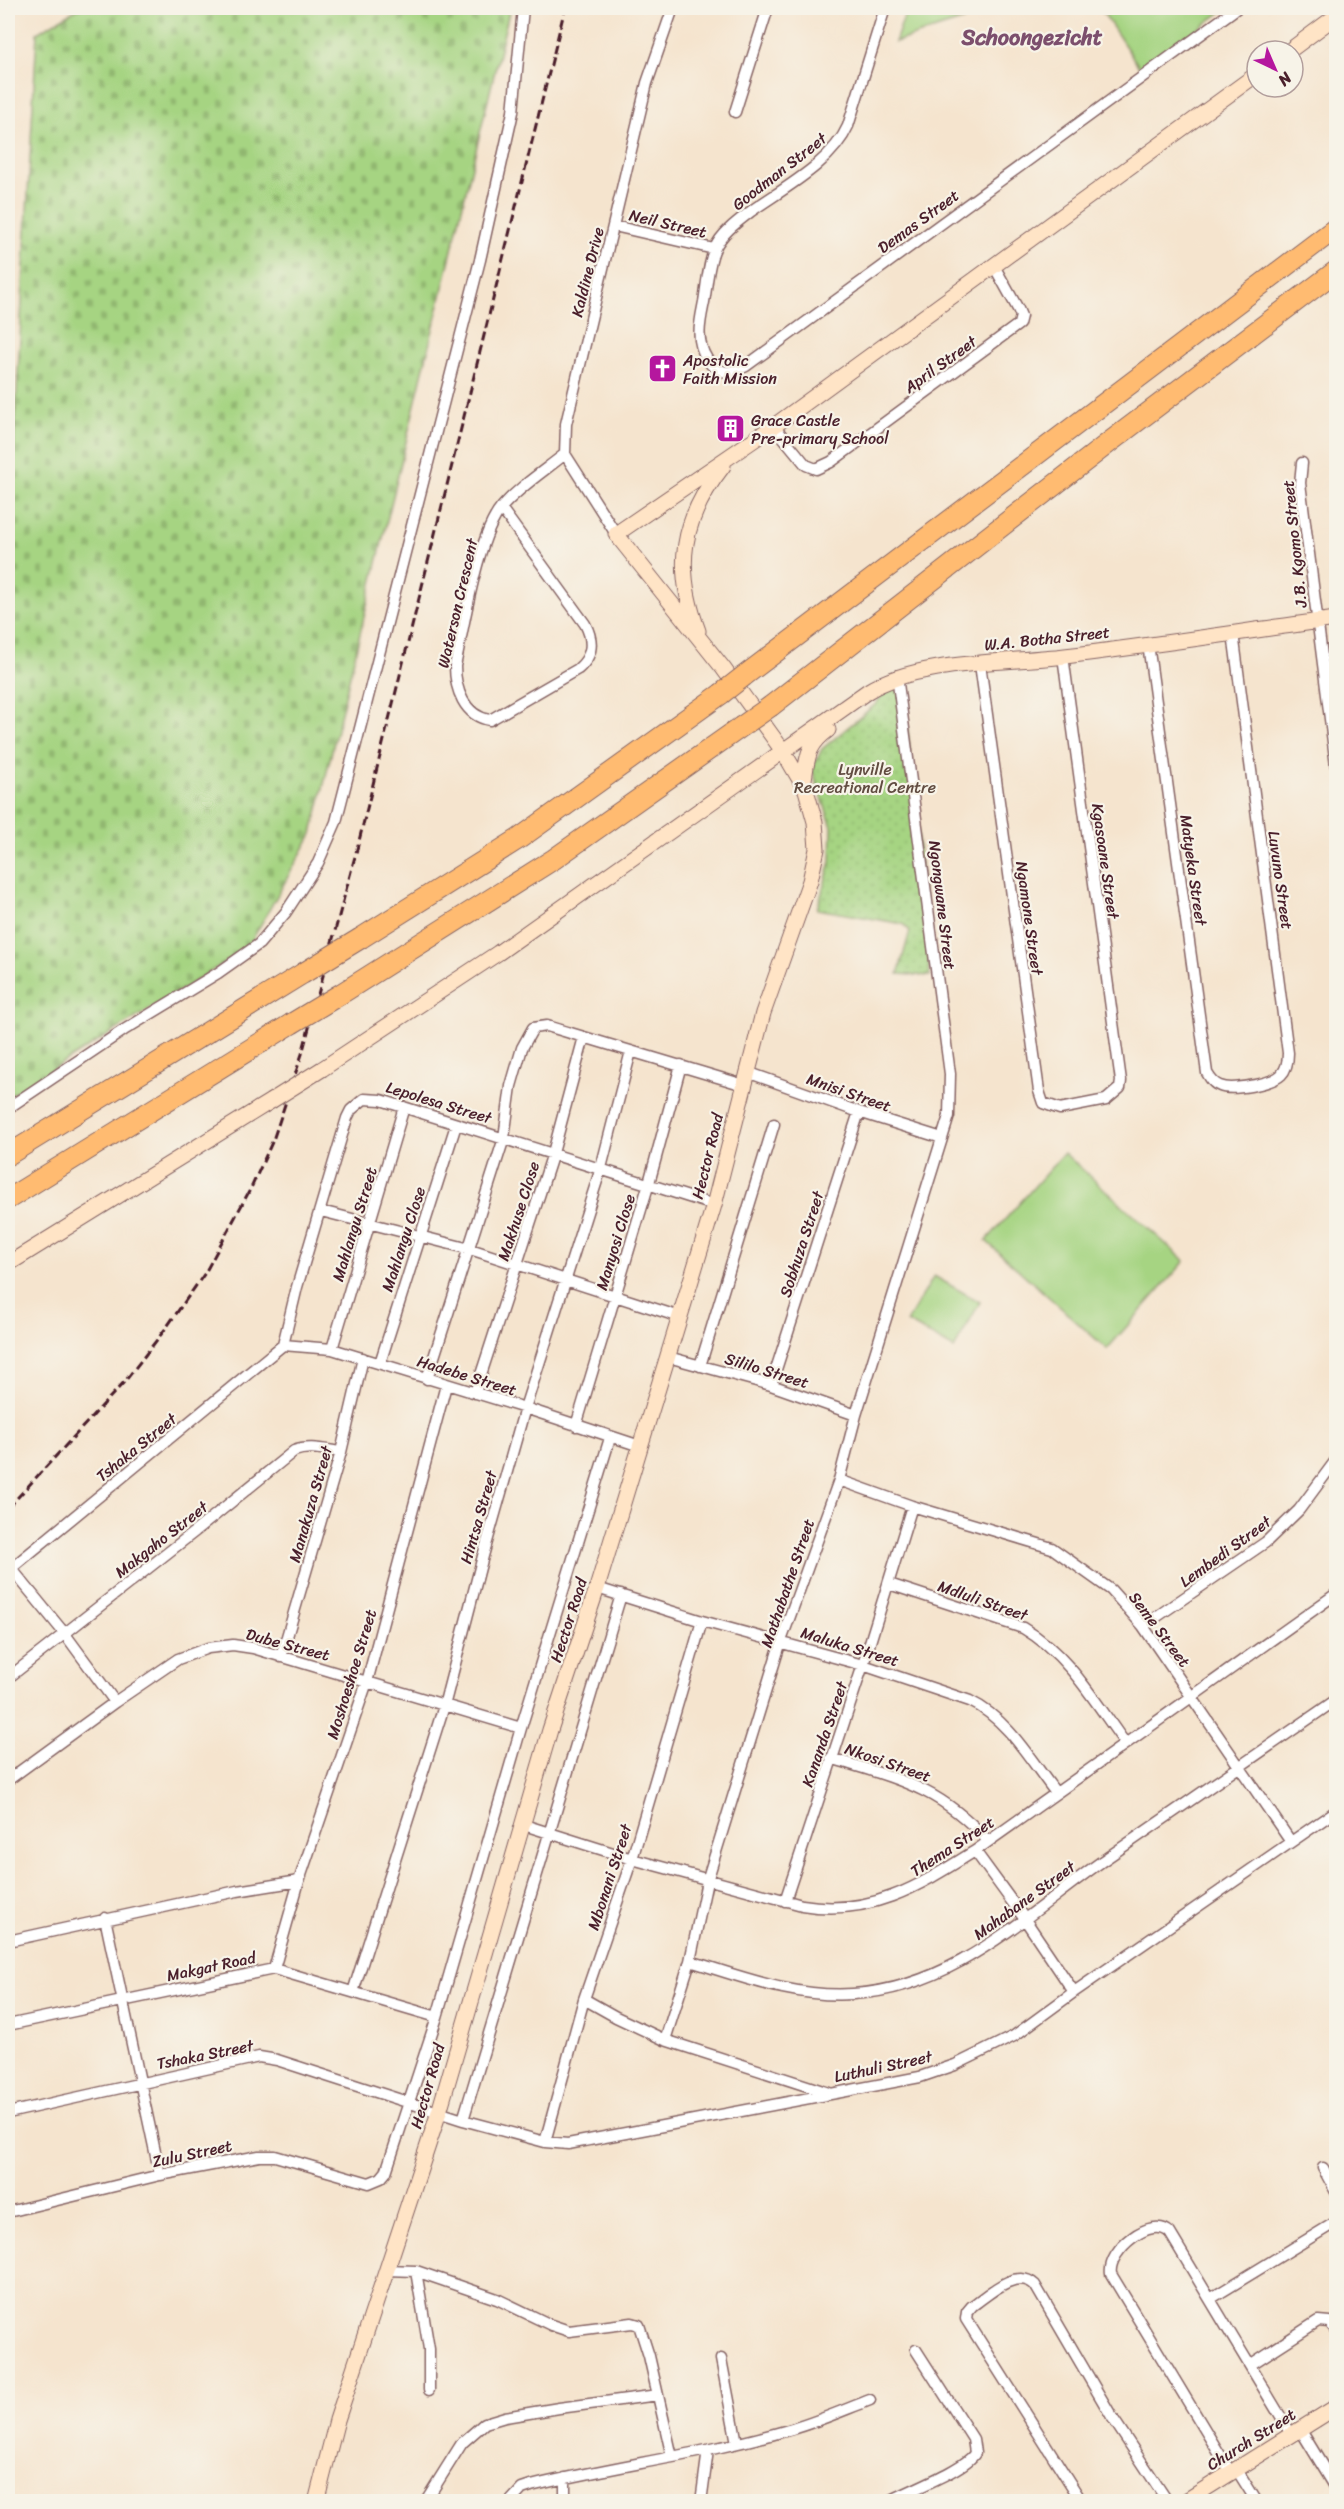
<svg xmlns="http://www.w3.org/2000/svg" width="1344" height="2509" font-family="Sriracha,sans-serif">
<style>
.grass{fill:#a6d482;stroke:#787a56;stroke-width:1.5}
.cemetery{fill:url(#cemetery-stones);stroke:#787a56;stroke-width:1.5}
.park{fill:url(#park-dots);stroke:#787a56;stroke-width:1.5}
.lines{fill:none;stroke-linecap:round;stroke-linejoin:round}
.street-casing{stroke:#866464;stroke-width:13}
.secondary-casing{stroke:#866464;stroke-width:17}
.highway-casing{stroke:#866464;stroke-width:22}
.street{stroke:#fff;stroke-width:10}
.secondary{stroke:#ffe4c6;stroke-width:15}
.highway{stroke:#ffbb71;stroke-width:20}
.rail{stroke:#4a1f2b;stroke-width:3;stroke-dasharray:9 4.5;stroke-linecap:butt}
.secondary-bridge-casing{stroke:#866464;stroke-width:17;stroke-linecap:butt}
.highway-bridge-casing{stroke:#866464;stroke-width:22;stroke-linecap:butt}
.secondary-bridge{stroke:#ffe4c6;stroke-width:15}
.highway-bridge{stroke:#ffbb71;stroke-width:20}
.labels{text-anchor:middle;stroke-width:4.5;stroke-linejoin:round;paint-order:stroke}
.street-label{font-size:16px;fill:#4a1f2b;stroke:#f7f3e8}
.poi-label{font-size:16px;fill:#4a1f2b;stroke:#f7f3e8;text-anchor:start}
.park-label{font-size:16px;fill:#614c41;stroke:#f7f3e8}
.district-label{font-size:22px;font-weight:bold;fill:#7c4f6d;stroke:#f7f3e8}
</style>
<defs>
<pattern id="cemetery-stones" width="16" height="16" patternUnits="userSpaceOnUse" patternTransform="scale(1.5)"><rect width="16" height="16" fill="#a6d482"/><path d="M2 7V4a2 2 0 0 1 4 0v3zM10 15v-3a2 2 0 0 1 4 0v3z" fill="#90b670"/></pattern>
<pattern id="park-dots" width="8" height="8" patternUnits="userSpaceOnUse" patternTransform="scale(1.5)"><rect width="8" height="8" fill="#a6d482"/><path d="M2 2h.1M6 6h.1" fill="none" stroke="#90b670" stroke-width="1.8" stroke-linecap="round"/></pattern>
</defs>
<rect width="100%" height="100%" fill="#f7f3e8"/>
<filter id="ink" filterUnits="userSpaceOnUse"><feTurbulence type="fractalNoise" baseFrequency=".0167" numOctaves="2"/><feDisplacementMap in="SourceGraphic" scale="12" xChannelSelector="R" yChannelSelector="G"/><feConvolveMatrix kernelMatrix="1 2 1 2 8 2 1 2 1" color-interpolation-filters="sRGB"/></filter>
<filter id="wash" filterUnits="userSpaceOnUse"><feTurbulence type="fractalNoise" baseFrequency=".008" numOctaves="4" result="noise"/><feDisplacementMap in="SourceGraphic" scale="24" xChannelSelector="R" yChannelSelector="G"/><feGaussianBlur stdDeviation="1.35" result="paint"/><feColorMatrix in="noise" values="0 0 0 0 0 0 0 0 0 0 0 0 0 0 0 0 0 1.4 0 .05"/><feComposite in="paint" operator="in"/></filter>
<g filter="url(#wash)">
<rect width="100%" height="100%" fill="#f5e4ce"/>
<path class="grass" d="M907 8H1002L895 42Z
M1100 8H1227L1141 70Z
M1064 1153 1185 1261 1107 1349 986 1241Z
M934 1276 980 1302 954 1349 907 1322Z"/>
<path class="cemetery" d="M79 8H510L312 834 247 949 8 1097V551L37 33Z"/>
<path class="park" d="M903 682 918 834 930 976 898 974 910 931 903 924 817 909 831 862 832 827 812 769 822 749 877 703 883 692Z"/>
</g>
<g filter="url(#ink)">
<g class="lines">
<defs>
<path id="street" d="M885 8 848 126C832 163 782 189 750 212 737 222 722 233 715 248 708 263 707 285 704 302 700 322 695 340 707 359 717 375 731 374 746 366L1237 8
M735 112 768 8
M614 226 714 249
M774 426 806 465 816 469 831 462 1019 324 1021 316 1018 309 994 266
M1302 463 1300 483 1336 766
M501 508 585 624C594 641 593 656 578 669L490 720C464 716 455 689 455 666 464 627 477 536 502 507 519 487 544 471 565 454
M616 534 565 454 566 424 647 83 673 8
M1148 644 1207 1073C1210 1078 1213 1084 1220 1086 1231 1091 1272 1084 1281 1075 1287 1069 1288 1061 1288 1053L1233 633
M980 664 1039 1091 1043 1103 1060 1109 1106 1100 1120 1088 1121 1081 1063 656
M747 1072 859 1112 942 1138
M8 1108 124 1030 218 973 259 944 286 912 318 863 336 822 480 260 513 112 523 8
M321 1211 470 1249 680 1317
M283 1345 297 1287 347 1118 351 1110 364 1099 381 1100 714 1205
M283 1345 332 1349 525 1408 640 1446
M332 1349 404 1107
M668 1357 771 1385 856 1415
M380 1363 456 1125
M700 1366 774 1124
M427 1379 504 1138 511 1086 522 1048 533 1028 547 1026 744 1085
M771 1385 859 1112
M475 1393 553 1153 584 1037
M576 1426 649 1183 681 1065
M839 1480 912 1506 1052 1548 1111 1590 1143 1626 1291 1842
M11 1568 65 1634 115 1702
M8 1571 283 1345
M889 1584 1023 1628C1069 1655 1095 1702 1125 1743
M597 1588 702 1621 863 1665 970 1701C1008 1719 1031 1761 1056 1793
M1143 1626 1266 1542 1299 1510 1336 1460
M281 1657 341 1452 363 1358
M8 1678 198 1529 294 1451C309 1445 325 1450 341 1452
M831 1758C898 1779 939 1787 988 1841
M8 1780 115 1702 178 1659 208 1648 233 1645 253 1648 521 1728
M524 1825 632 1859 802 1905C871 1917 919 1886 975 1851L1336 1594
M975 1851 1024 1918 1074 1992
M785 1901 863 1665 912 1506
M105 1918 160 2175
M8 1941 237 1891 299 1881
M690 1961C743 1977 796 1998 853 1994 954 1988 1023 1917 1101 1862 1180 1808 1258 1754 1336 1700
M274 1969 299 1881 367 1682 446 1385
M353 1992 444 1706 483 1556 525 1408 601 1168 631 1051
M584 1999 616 2017 665 2040 829 2093
M8 2025 274 1969 437 2017
M665 2040 690 1961 707 1881 781 1641 839 1480 856 1415 949 1116 950 1074 897 676
M8 2113 259 2057 277 2060 463 2120 545 2142 568 2144 920 2077 955 2065 1014 2036 1074 1992 1336 1811
M463 2120 621 1595
M545 2142 584 1999 632 1859 702 1621
M1323 2168 1336 2192
M8 2212 160 2175 259 2156H275L369 2183 381 2178 386 2172 437 2017 521 1728 610 1438
M386 2270 416 2271 497 2299 551 2325 569 2331 632 2323 639 2325 649 2356 672 2457
M416 2271 429 2349V2390
M1210 2299 1336 2222
M721 2359 737 2443
M1250 2365 1318 2321 1329 2322 1336 2330
M1300 2429 1336 2488
M1237 2470 1257 2502
M1231 2473 1111 2274C1107 2251 1152 2214 1170 2233L1291 2434
M565 2478V2502
M425 2502 462 2443 485 2423 505 2417 559 2408 658 2395
M510 2502 522 2489 531 2486C618 2465 707 2454 792 2429 819 2421 844 2410 870 2400
M701 2502 708 2450
M888 2502C908 2491 966 2469 975 2453L973 2439 916 2350
M1082 2502 966 2319 967 2312 972 2306C988 2295 1016 2267 1035 2285L1112 2417 1168 2502"/>
<path id="secondary" d="M1289 51 1336 16
M698 631C674 567 681 520 723 466
M803 785C808 759 805 747 828 730
M322 1069 498 953 868 691C918 660 1006 663 1065 656 1155 645 1246 631 1336 619
M8 1264 271 1101
M316 2502 337 2420 439 2112 550 1730 597 1588 714 1205 763 1013 810 881 817 849 815 822 806 790 783 751 723 668 616 534 774 426 1257 74
M1184 2502 1336 2407"/>
<path id="highway" d="M744 676 1336 228
M771 706 1111 441 1336 271
M361 938 520 838 721 694
M339 995 554 859 741 727
M8 1155 302 974
M8 1199 291 1024"/>
</defs>
<use href="#street" class="street-casing"/>
<use href="#secondary" class="secondary-casing"/>
<use href="#highway" class="highway-casing"/>
<use href="#street" class="street"/>
<use href="#secondary" class="secondary"/>
<use href="#highway" class="highway"/>
<path class="rail" d="M8 1508 126 1380 166 1328 205 1273 252 1186 273 1140 302 1054 357 849 565 8"/>
<defs>
<path id="secondary-bridge" d="M271 1101 322 1069"/>
<path id="highway-bridge" d="M721 694 744 676
M741 727 771 706
M302 974 361 938
M291 1024 339 995"/>
</defs>
<use href="#secondary-bridge" class="secondary-bridge-casing"/>
<use href="#highway-bridge" class="highway-bridge-casing"/>
<use href="#secondary-bridge" class="secondary-bridge"/>
<use href="#highway-bridge" class="highway-bridge"/>
</g>
</g>
<defs>
<symbol id="church-square" viewBox="-11 -11 22 22"><rect x="-9" y="-9" width="18" height="18" rx="4" fill="#b5179e" stroke="#f7f3e8"/><path d="M-1.2-6h2.4v3.5h3.3v2.4h-3.3V6h-2.4V-.1h-3.3v-2.4h3.3Z" fill="#fff"/></symbol>
<symbol id="building-square" viewBox="-11 -11 22 22"><rect x="-9" y="-9" width="18" height="18" rx="4" fill="#b5179e" stroke="#f7f3e8"/><path d="M-4-6H4V6H1V3H-1V6H-4ZM-2.5-4.3h1.7v1.8h-1.7ZM.8-4.3h1.7v1.8H.8ZM-2.5-1h1.7V.8h-1.7ZM.8-1h1.7V.8H.8Z" fill="#fff"/></symbol>
</defs>
<g fill-rule="evenodd">
<use href="#church-square" x="646" y="352" width="33" height="33"/>
<use href="#building-square" x="714" y="412" width="33" height="33"/>
</g>
<g class="labels">
<g class="street-label">
<text transform="translate(779 171) rotate(-38)" y="6">Goodman Street</text>
<text transform="translate(918 221) rotate(-36)" y="6">Demas Street</text>
<text transform="translate(668 223) rotate(13)" y="6">Neil Street</text>
<text transform="translate(587 272) rotate(-76)" y="6">Kaldine Drive</text>
<text transform="translate(940 364) rotate(-36)" y="6">April Street</text>
<text transform="translate(1294 544) rotate(-96)" y="6">J.B. Kgomo Street</text>
<text transform="translate(457 603) rotate(-77)" y="6">Waterson Crescent</text>
<text transform="translate(1047 638) rotate(-6)" y="6">W.A. Botha Street</text>
<text transform="translate(1106 861) rotate(82)" y="6">Kgasoane Street</text>
<text transform="translate(1194 870) rotate(82)" y="6">Matyeka Street</text>
<text transform="translate(1281 880) rotate(82)" y="6">Luvuno Street</text>
<text transform="translate(943 905) rotate(83)" y="6">Ngongwane Street</text>
<text transform="translate(1030 918) rotate(82)" y="6">Ngamone Street</text>
<text transform="translate(849 1092) rotate(19)" y="6">Mnisi Street</text>
<text transform="translate(439 1102) rotate(17)" y="6">Lepolesa Street</text>
<text transform="translate(707 1156) rotate(-76)" y="6">Hector Road</text>
<text transform="translate(518 1211) rotate(-72)" y="6">Makhuse Close</text>
<text transform="translate(354 1224) rotate(-73)" y="6">Mahlangu Street</text>
<text transform="translate(403 1239) rotate(-72)" y="6">Mahlangu Close</text>
<text transform="translate(615 1242) rotate(-73)" y="6">Manyosi Close</text>
<text transform="translate(801 1244) rotate(-72)" y="6">Sobhuza Street</text>
<text transform="translate(767 1370) rotate(17)" y="6">Sililo Street</text>
<text transform="translate(467 1375) rotate(17)" y="6">Hadebe Street</text>
<text transform="translate(136 1447) rotate(-39)" y="6">Tshaka Street</text>
<text transform="translate(310 1504) rotate(-74)" y="6">Manakuza Street</text>
<text transform="translate(478 1517) rotate(-74)" y="6">Hintsa Street</text>
<text transform="translate(161 1539) rotate(-38)" y="6">Makgaho Street</text>
<text transform="translate(1225 1551) rotate(-36)" y="6">Lembedi Street</text>
<text transform="translate(787 1583) rotate(-71)" y="6">Mathabathe Street</text>
<text transform="translate(983 1600) rotate(19)" y="6">Mdluli Street</text>
<text transform="translate(568 1620) rotate(-72)" y="6">Hector Road</text>
<text transform="translate(1160 1629) rotate(53)" y="6">Seme Street</text>
<text transform="translate(288 1644) rotate(15)" y="6">Dube Street</text>
<text transform="translate(850 1646) rotate(17)" y="6">Maluka Street</text>
<text transform="translate(351 1674) rotate(-73)" y="6">Moshoeshoe Street</text>
<text transform="translate(824 1734) rotate(-71)" y="6">Kananda Street</text>
<text transform="translate(888 1762) rotate(19)" y="6">Nkosi Street</text>
<text transform="translate(952 1846) rotate(-33)" y="6">Thema Street</text>
<text transform="translate(609 1877) rotate(-72)" y="6">Mbonani Street</text>
<text transform="translate(1024 1900) rotate(-36)" y="6">Mahabane Street</text>
<text transform="translate(211 1966) rotate(-12)" y="6">Makgat Road</text>
<text transform="translate(205 2054) rotate(-11)" y="6">Tshaka Street</text>
<text transform="translate(883 2066) rotate(-12)" y="6">Luthuli Street</text>
<text transform="translate(427 2086) rotate(-74)" y="6">Hector Road</text>
<text transform="translate(192 2153) rotate(-12)" y="6">Zulu Street</text>
<text transform="translate(1251 2439) rotate(-32)" y="6">Church Street</text>
</g>
<g class="poi-label">
<text x="683" y="366">Apostolic<tspan x="683" dy="18">Faith Mission</tspan></text>
<text x="751" y="426">Grace Castle<tspan x="751" dy="18">Pre-primary School</tspan></text>
</g>
<g class="park-label">
<text x="865" y="775">Lynville<tspan x="865" dy="18">Recreational Centre</tspan></text>
</g>
<g class="district-label">
<text x="1032" y="45">Schoongezicht</text>
</g>
</g>
<rect width="1344" height="2509" fill="none" stroke="#f7f3e8" stroke-width="30"/>
<g transform="translate(1275 69) rotate(136)"><circle r="28" fill="#f7f3e8" stroke="#b29e9c" stroke-width="1.5"/>
<path d="M0-4.5L10 22L0 15L-10 22Z" fill="#b5179e"/>
<text y="-9" font-size="16" font-weight="bold" text-anchor="middle" fill="#4a1f2b">N</text>
</g>
</svg>
